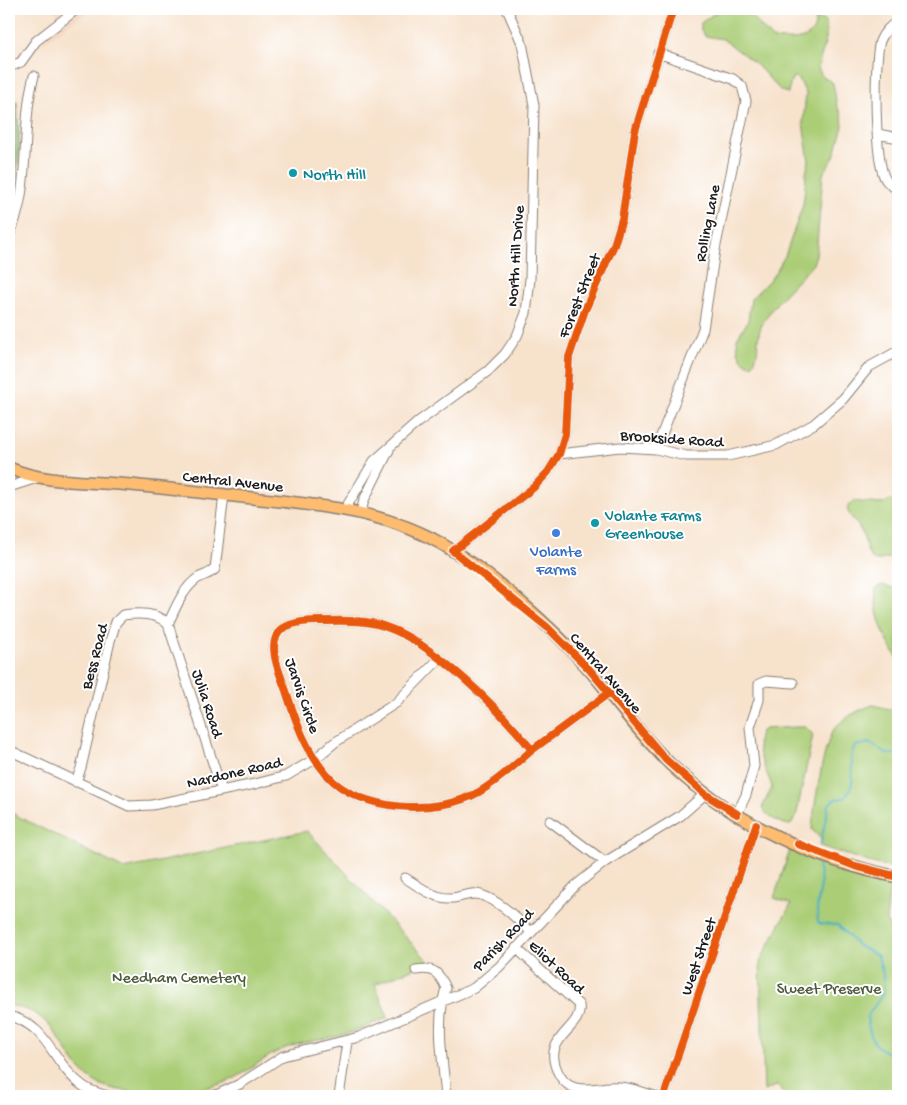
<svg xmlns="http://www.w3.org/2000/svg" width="907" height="1105" font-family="'Gochi Hand',sans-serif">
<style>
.built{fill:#f2d4be}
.green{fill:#aacd76;stroke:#637449}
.forest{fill:#87b067;stroke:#526642}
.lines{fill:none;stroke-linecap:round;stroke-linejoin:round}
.stream{stroke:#45aec4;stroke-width:2}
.minor-casing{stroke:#8a7f74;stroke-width:11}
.major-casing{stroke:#8a7f74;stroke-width:14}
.minor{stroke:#fff;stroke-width:9}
.major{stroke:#fdbc6f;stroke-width:11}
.cycleway-casing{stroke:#fff;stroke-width:11}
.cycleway{stroke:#e8590c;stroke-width:8}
.culture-dot{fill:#0f9aa8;stroke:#fff;stroke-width:2}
.shop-dot{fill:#3f7fe0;stroke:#fff;stroke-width:2}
.labels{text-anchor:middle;stroke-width:4;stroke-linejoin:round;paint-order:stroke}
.culture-label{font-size:16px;fill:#0d838f;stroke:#fff;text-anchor:start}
.street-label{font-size:16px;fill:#1c1c1c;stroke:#fff}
.shop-label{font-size:16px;fill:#366cbe;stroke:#fff}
.park-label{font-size:16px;fill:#4e5a3c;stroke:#fff}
</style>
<rect width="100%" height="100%" fill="#fff"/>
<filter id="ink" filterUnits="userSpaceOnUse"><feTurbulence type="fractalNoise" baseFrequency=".02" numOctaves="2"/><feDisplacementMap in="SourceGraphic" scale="10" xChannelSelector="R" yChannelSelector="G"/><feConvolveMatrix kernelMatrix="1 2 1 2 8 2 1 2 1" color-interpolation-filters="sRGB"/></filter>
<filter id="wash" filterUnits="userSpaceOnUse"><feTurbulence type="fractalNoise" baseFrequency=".0096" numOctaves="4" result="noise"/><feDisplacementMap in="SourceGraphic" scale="20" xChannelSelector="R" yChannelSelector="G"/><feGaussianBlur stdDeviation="1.12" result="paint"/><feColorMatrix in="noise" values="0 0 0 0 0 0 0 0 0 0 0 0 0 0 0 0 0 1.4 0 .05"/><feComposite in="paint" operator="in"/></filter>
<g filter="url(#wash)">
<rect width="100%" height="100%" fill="#f7e2cc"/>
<path class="built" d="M53 9H91L43 43 36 33 58 16Z"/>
<path class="green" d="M724 9 746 10 772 39C789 41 817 43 815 19L826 21V38L818 68 822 76 833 83 837 106 842 116 843 126 834 157 823 174 816 255 813 264C796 284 773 302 761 327 756 338 760 356 752 365L748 364 742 360 738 351 737 338 748 321 751 299 773 276 785 256 803 205 805 188 806 173 809 161 803 123 806 94 801 83 795 77 792 78 788 93 781 91 756 64 723 39 705 36 701 30V23L716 12Z
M898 498V556L875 561C864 554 867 539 860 529 856 521 849 517 847 508L853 501 881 504Z
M882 585 898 589V659C885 639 873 613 876 588Z
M873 705 898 711V869L872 863 820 846 822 839 812 830C813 812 824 741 834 729 843 718 860 709 873 705Z
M796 727H806L813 735 796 817 790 825C780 824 767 817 762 808L772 787C767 770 752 749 761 731L765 729Z
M9 812 124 869 307 831 429 962 375 984 388 1018C373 1023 358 1031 342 1035 324 1040 304 1041 286 1048 266 1055 250 1071 231 1080 203 1094 124 1098 97 1083 68 1067 62 1029 34 1013 26 1009 17 1007 9 1005Z
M790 850 842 870 890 884 886 921C895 932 886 941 898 953V1096H785L778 1085 764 1091 760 961 791 904 774 898Z"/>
<path class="forest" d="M17 101 20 147 16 178 9 176V102Z"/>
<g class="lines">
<path class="stream" d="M820 846 829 804 835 799 845 798C861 777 845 763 855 746L869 743 888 754H898
M818 863 821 884 817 908 818 922 821 924 838 925 858 946 878 956 883 974 884 992 867 1017C871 1045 874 1046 898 1058"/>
</g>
</g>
<g filter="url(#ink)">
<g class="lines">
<defs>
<path id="minor" d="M898 21C891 25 883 33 880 41 874 60 874 165 886 180 889 184 894 187 898 190
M9 67 21 62 36 41 77 9
M878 134 898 138
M9 235C32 189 20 125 34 76
M656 449 703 329 715 250 746 101 742 86 733 79 658 53
M559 454 620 447 656 449 686 456H728L776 445 814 424 843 399 869 367 898 351
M9 487 37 478
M345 509 374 461 418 422 488 371 505 354 517 336 526 313 530 279 534 105 522 43 507 9
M361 512 364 500 389 450
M453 551 534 487 548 472 559 454 565 434 569 357 585 310 614 245 622 219 635 131 673 9
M168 624 222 791
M9 750 129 806 152 805 255 784 286 776 315 759 334 743 396 703 439 659
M532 750C515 765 498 781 479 792 437 816 359 812 327 775 306 751 296 722 287 694 282 678 268 651 277 635 284 622 305 621 318 621 341 621 364 619 386 627 434 643 500 710 532 750L609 693
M76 782 81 768 110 641 116 622 123 615C138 613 157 612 168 624 175 609 183 588 198 578 205 574 209 575 215 569L224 495
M737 814 746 795 754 766 750 727 759 700V684L766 681 793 683
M550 821 605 862
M405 878C419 886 434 899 451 898 461 898 471 891 481 895 500 901 517 919 531 932
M516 948 579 1005C584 1030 537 1037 560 1076 573 1098 600 1085 620 1087 632 1088 643 1092 654 1096
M416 970C434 967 439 973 446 988 435 1024 443 1060 446 1096
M9 1016C50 1026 52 1064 83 1086 90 1091 100 1094 108 1096
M214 1096 240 1084 283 1056 359 1037 474 988 499 967 575 886 605 862 680 816 705 794
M339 1096 347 1042
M664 1096 756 825"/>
<path id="major" d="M9 468C44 483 82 481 119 484 164 488 208 493 252 498 317 505 381 510 440 543 489 571 550 625 588 668 616 700 640 735 671 765 732 822 816 861 898 877"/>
</defs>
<use href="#minor" class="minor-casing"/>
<use href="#major" class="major-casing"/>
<use href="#minor" class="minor"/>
<use href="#major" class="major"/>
<defs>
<path id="cycleway" d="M673 9 635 131 622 219 614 245 585 310 569 357 565 434 559 454 548 472 534 487 453 551 547 627 589 669 666 760 705 794 737 814
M532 750C515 765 498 781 479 792 437 816 359 812 327 775 306 751 296 722 287 694 282 678 268 651 277 635 284 622 305 621 318 621 341 621 364 619 386 627 434 643 500 710 532 750L609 693
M798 844 855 866 898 877
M664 1096 756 825"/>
</defs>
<use href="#cycleway" class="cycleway-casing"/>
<use href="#cycleway" class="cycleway"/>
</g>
</g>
<g class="culture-dot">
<circle cx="293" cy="173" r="5"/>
<circle cx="595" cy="523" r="5"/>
</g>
<circle class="shop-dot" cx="556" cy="533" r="5"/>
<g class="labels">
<g class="culture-label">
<text x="303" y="179">North Hill</text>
<text x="605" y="520">Volante Farms<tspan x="605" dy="18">Greenhouse</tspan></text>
</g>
<g class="street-label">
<text transform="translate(706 223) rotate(-79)" y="6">Rolling Lane</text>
<text transform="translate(514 256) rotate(-86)" y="6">North Hill Drive</text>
<text transform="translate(578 295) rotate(-68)" y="6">Forest Street</text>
<text transform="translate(672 437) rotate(4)" y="6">Brookside Road</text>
<text transform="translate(233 480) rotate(6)" y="6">Central Avenue</text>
<text transform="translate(93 656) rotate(-75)" y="6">Bess Road</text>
<text transform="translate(607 672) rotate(49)" y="6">Central Avenue</text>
<text transform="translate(304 695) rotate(71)" y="6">Jarvis Circle</text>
<text transform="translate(209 703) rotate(72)" y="6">Julia Road</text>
<text transform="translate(234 771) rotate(-13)" y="6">Nardone Road</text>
<text transform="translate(502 939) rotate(-46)" y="6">Parish Road</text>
<text transform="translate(697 956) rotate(-71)" y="6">West Street</text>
<text transform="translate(558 966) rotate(43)" y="6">Eliot Road</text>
</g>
<g class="shop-label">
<text x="556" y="556">Volante<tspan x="556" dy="18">Farms</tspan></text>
</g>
<g class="park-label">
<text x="179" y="982">Needham Cemetery</text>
<text x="829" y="993">Sweet Preserve</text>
</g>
</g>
<rect width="907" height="1105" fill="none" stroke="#fff" stroke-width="30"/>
</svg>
